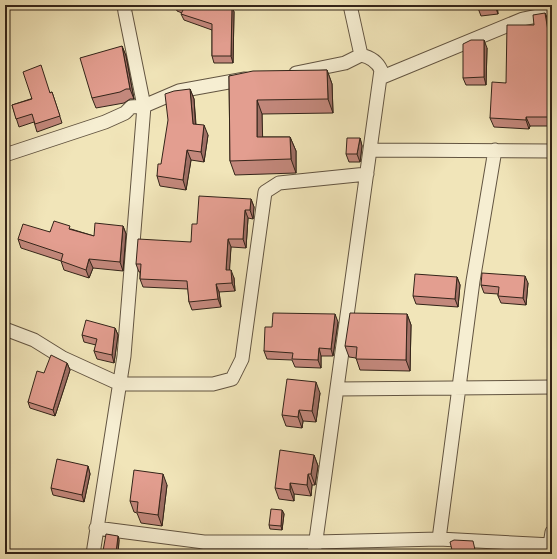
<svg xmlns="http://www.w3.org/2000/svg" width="557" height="559" font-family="'IM FELL French Canon',serif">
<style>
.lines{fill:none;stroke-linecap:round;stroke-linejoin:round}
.street-casing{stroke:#625441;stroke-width:15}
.street{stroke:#f6eed2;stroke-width:13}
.wall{fill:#c3887c;stroke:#332419}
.shaded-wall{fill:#9f6f65;stroke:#332419}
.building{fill:#e39e90;stroke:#332419}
</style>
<rect width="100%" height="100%" fill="#f1e5b9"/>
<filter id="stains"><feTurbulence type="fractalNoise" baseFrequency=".005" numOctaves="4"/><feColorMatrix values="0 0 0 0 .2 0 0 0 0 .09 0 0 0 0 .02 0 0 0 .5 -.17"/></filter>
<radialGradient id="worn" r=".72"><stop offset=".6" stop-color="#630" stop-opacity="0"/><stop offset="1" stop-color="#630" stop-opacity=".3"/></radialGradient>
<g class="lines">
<defs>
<path id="street" d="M296 73 345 63 361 55
M380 78 523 19 552 13
M370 150 552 151
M5 155 105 122 125 113 131 107 144 106 179 91 245 79
M5 329 34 340 63 358 120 384H213L232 379 242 359 265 192 279 183 367 174
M337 389 552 387
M96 528 204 542H316L439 539 552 545
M439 539 473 281 495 150
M550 545 552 532
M93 554 124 356 144 106 125 12 124 5
M314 554 381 70C377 61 370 57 361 55L350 5"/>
</defs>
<use href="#street" class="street-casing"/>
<use href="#street" class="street"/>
</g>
<path class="wall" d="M175 5 232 6 234 12 233 63H214L212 56V30L184 20 181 14 182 13 177 11Z
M497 5 498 14 481 16 478 8Z
M532 5H546V6L534 9Z
M545 13 549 22 552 42V126H530L529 129 494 127 490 118 506 83 534 25Z
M122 46 126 56 134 99H130L124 103 96 108 92 98Z
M487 48 486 85H466L463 78Z
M327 70 332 84 333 113 262 114V137H290L296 151V173L235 175 230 161 229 76Z
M190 89 194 99 196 124 208 135 204 162 191 160 186 190 160 186 157 176Z
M52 92 62 123 37 132 34 122 19 127 12 105Z
M360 138 362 146 360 162H349L346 154Z
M251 199 254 207 253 219 248 218 246 248 231 247 229 270 234 278 235 291 219 292 221 307 192 310 189 302 188 289 143 287 140 279V272H139L136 264 191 242 197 224Z
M123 226 126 234 123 271 93 268 89 278 64 270 61 261 21 248 18 239 50 232 71 229 94 236Z
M457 277 460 285 458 307 416 304 413 296Z
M528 283 526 305 501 303 498 296V294L484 293 481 285Z
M407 314 411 325 410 371 360 370 356 358 349 357 345 346Z
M338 322 333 356H321V368L295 367 292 360 267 359 264 351 272 327Z
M115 328 118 335 114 363 97 359 94 351 96 345 84 342 82 335Z
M67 363 70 370 55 416 30 408 28 402 44 373Z
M320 393 316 422 303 421 302 428 286 426 282 415Z
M314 455 318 466 315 485H312L311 496 294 494V501L279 499 275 488Z
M88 466 90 474 84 502 53 495 51 488Z
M167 485 162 526 141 523 137 513 134 512 130 501Z
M282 510 284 514 282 530 270 529 269 525Z
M118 536 119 540 118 554H104L103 551Z"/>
<path class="shaded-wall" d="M495 5H497L498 14 495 6Z
M232 6 234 12 233 63 231 56Z
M545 13 549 22 552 42V51Z
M484 40 487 48 486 85 484 77Z
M122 46 126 56 134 99 130 89Z
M327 70 332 84 333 113 328 99Z
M190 89 194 99 196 134 193 124Z
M257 100 262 114 263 151 257 137Z
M526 117 530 126 529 129 526 120Z
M204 125 208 135 204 162 201 152Z
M290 137 296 151V173L291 159Z
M360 138 362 146 360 162 357 154Z
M187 150 191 160 186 190 183 180Z
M251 199 254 207 253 219 250 210Z
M245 210 248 218 246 248 243 239Z
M123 226 126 234 123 271 120 262Z
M228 239 231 247 229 279 226 270Z
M89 259 93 268 89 278 86 270Z
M231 270 234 278 235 291 232 283Z
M525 276 528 283 526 305 523 298Z
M457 277 460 285 458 307 455 299Z
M216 284 219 292 221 307 218 299Z
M335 314 338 322 333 356 331 349Z
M407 314 411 325 410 371 406 360Z
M115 328 118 335 114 363 112 355Z
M319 348 321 356V368L318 360Z
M67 363 70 370 55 416 53 410Z
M316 382 320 393 316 422 312 411Z
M299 410 303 421 302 428 298 417Z
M314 455 318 466 315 485 311 474Z
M88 466 90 474 84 502 82 495Z
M163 474 167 485 162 526 158 515Z
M308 474 312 485 311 496 307 485Z
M290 483 294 494V501L290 490Z
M282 510 284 514 282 530 281 526Z
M118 536 119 540 118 554H116V553Z"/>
<path class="building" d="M176 5 232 6 231 56H212V24L181 14 184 8Z
M478 5H495V6L478 8Z
M545 13 551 49H552V117H526V120L490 118 492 82 506 83 507 25H534L533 15Z
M471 40H484V77L463 78V44Z
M122 46 130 89H126L120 92 92 98 80 58Z
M41 65 50 93 52 92 60 116 35 124 32 114 16 119 12 105 32 99 23 72Z
M327 70 328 99 257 100V137H290L291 159 230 161 229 76 253 71Z
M190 89 193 124 204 125 201 152 187 150 183 180 157 176 158 164H161L168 120 165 94 174 91Z
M347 138H360L357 154H346Z
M199 196 251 199 250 210H245L243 239H228L226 270H231L232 283 216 284 218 299 189 302 187 281 140 279 141 264H136L138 239 191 242 192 224H197Z
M54 221 70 226 69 229 94 236 95 223 123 226 120 262 89 259 86 270 61 261 63 254 18 239 23 224 50 232Z
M482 273 525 276 523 298 498 296 499 287 481 285Z
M415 274 457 277 455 299 413 296Z
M273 313 335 314 331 349 319 348 318 360 292 359 293 353 264 351 265 327H272Z
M350 313 407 314 406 360 356 359 357 347 345 346Z
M86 320 115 328 112 355 94 351 97 339 82 335Z
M51 355 67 363 53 410 28 402 37 371 44 373Z
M287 379 316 382 312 411 299 410 298 417 282 415Z
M280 450 314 455 311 474H308L307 485 290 483V490L275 488Z
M57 459 88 466 82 495 51 488Z
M134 470 163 474 158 515 137 512 138 502 130 501Z
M271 509 282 510 281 526 269 525Z
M106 534 118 536 116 553 103 551Z
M454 540 473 541 476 554H453L450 542Z"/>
<rect width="557" height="559" fill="none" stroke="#f1e5b9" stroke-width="20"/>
<rect x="6" y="6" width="545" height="547" fill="none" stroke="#332419" stroke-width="2"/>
<rect x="10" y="10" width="537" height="539" fill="none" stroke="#332419"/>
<rect width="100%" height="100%" filter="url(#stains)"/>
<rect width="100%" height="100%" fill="url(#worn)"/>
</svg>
